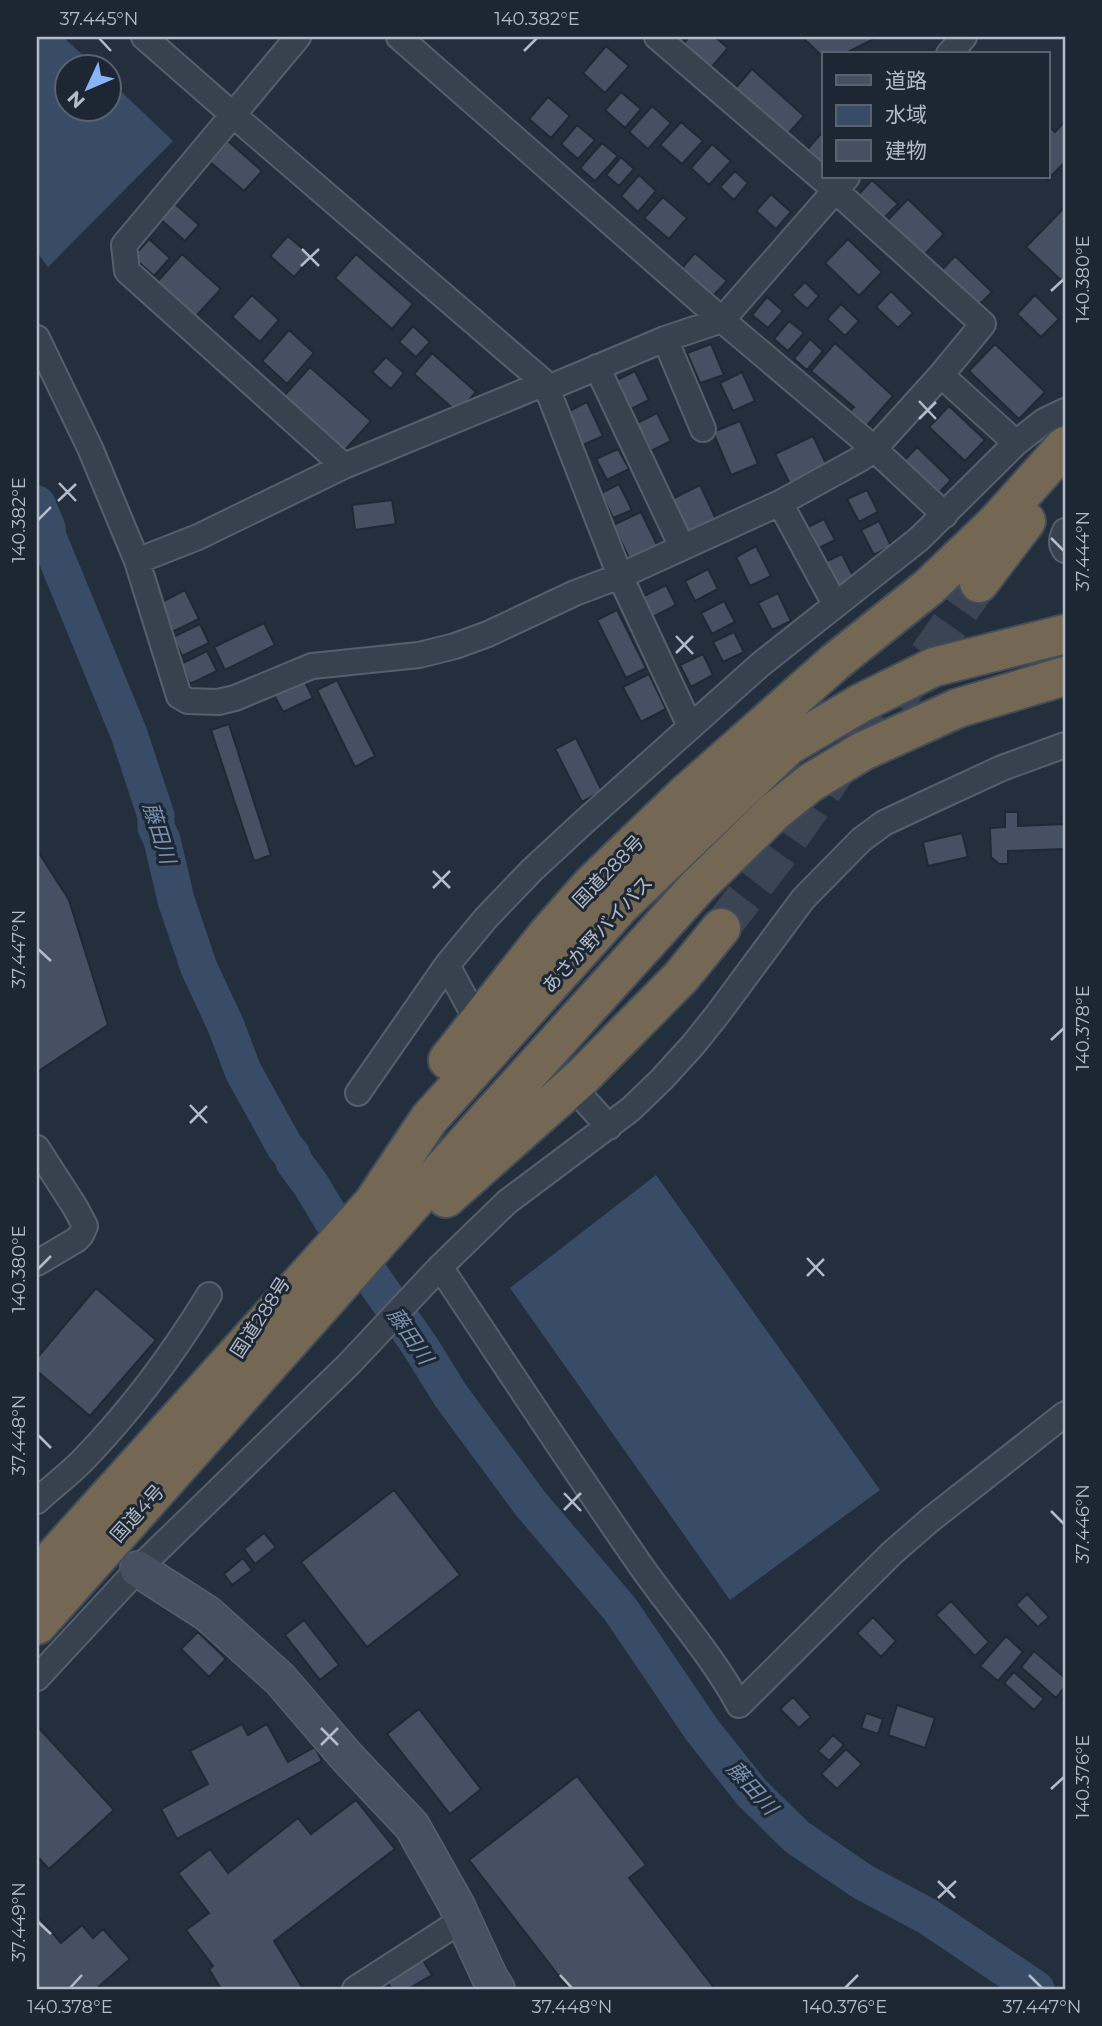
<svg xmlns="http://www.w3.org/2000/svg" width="1102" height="2026" font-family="Montserrat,'Noto Sans JP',sans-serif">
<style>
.water{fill:#394c67}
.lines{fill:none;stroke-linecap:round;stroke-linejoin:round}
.river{stroke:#394c67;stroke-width:37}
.building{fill:#455162;stroke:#1f2835;stroke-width:2}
.highway-tunnel{stroke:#3a4453;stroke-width:38;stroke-dasharray:38 19;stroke-linecap:butt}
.street-casing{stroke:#565f6c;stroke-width:28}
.secondary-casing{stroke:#565f6c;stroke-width:38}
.highway-casing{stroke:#434c59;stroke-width:42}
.street{stroke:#38414e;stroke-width:24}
.secondary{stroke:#465061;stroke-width:35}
.highway{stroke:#746855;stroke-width:38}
.ticks{fill:none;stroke:#b4bcc9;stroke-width:2.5}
.labels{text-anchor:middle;stroke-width:6;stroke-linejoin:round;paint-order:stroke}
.street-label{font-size:19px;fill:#b4bcc9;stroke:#1d2633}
.water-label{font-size:21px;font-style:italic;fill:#7c92b1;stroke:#1d2633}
.neatline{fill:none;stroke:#b4bcc9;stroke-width:2.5}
.ticks-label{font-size:18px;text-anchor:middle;fill:#b4bcc9}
</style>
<rect width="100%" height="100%" fill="#242f3e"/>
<path class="water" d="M37 37H63L95 66H66V108H108L109 80 173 141 48 267 37 252Z
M656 1175 880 1490 730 1600 510 1288Z"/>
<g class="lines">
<path class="river" d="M37 504 47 528 48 537 129 734 156 816V827L162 840 176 900 199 968 226 1026 243 1071 285 1147 292 1155 294 1162 311 1185 332 1220 420 1346 451 1396 530 1503 620 1609 702 1730 752 1793 797 1837 863 1882 927 1916 1036 1989"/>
</g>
<path class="building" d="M689 37H715L728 48 710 69 683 44Z
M802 37H878L844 54H824V58Z
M606 46 629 66 605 93 583 73Z
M752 69 804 116 785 137 733 91Z
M621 92 641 109 625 128 605 110Z
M548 97 570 116 551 138 529 119Z
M652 106 671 123 648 149 629 132Z
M1065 121V162L1047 180 1044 177H1048V125L1055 132Z
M681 122 703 141 682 164 660 145Z
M577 125 595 140 578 159 561 144Z
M824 130V160L819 165 804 153Z
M228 141 262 171 244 191 210 162Z
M602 143 618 156 595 181 580 168Z
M712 144 731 161 709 185 691 168Z
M621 157 634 169 619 186 606 175Z
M735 171 748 183 734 200 720 187Z
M639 175 656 191 638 212 621 196Z
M872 180 898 204 883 219 858 195Z
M771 194 791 212 776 229 756 211Z
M663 197 687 218 669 239 644 218Z
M908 199 944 234 922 257 886 222Z
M173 202 199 225 185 241 159 218Z
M1065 207V284L1026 247Z
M288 236 312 257 294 277 270 256Z
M149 239 170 258 154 276 133 257Z
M848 239 882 272 859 296 825 263Z
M695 253 727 281 713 296 682 268Z
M182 254 221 289 196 316 157 282Z
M356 254 413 304 392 329 335 278Z
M955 256 992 292 976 308 940 272Z
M805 282 819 296 807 309 792 295Z
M891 291 913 313 898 328 876 307Z
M252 295 279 320 260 342 232 317Z
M1035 295 1059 319 1041 337 1017 314Z
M767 297 783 311 768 328 752 315Z
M841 304 859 321 845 336 827 319Z
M789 321 804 333 788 351 774 339Z
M413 326 430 342 416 357 399 342Z
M289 330 314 353 287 384 262 361Z
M810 339 823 351 807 370 794 359Z
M835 343 893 396 863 430 847 414 854 407 811 371Z
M711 344 724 375 700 383 687 353Z
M995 344 1045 392 1019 419 969 371Z
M432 353 476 392 458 413 414 374Z
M386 357 404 373 391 389 372 372Z
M310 367 371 421 345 450 284 396Z
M635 371 649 400 631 409 617 380Z
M742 372 755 401 733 411 720 383Z
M587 402 603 436 581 446 565 413Z
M949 406 985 440 965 461 929 427Z
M657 413 671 441 651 451 637 423Z
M740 421 758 464 731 475 713 432Z
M813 436 829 470 792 488 775 454Z
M917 447 951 480 936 496 902 463Z
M618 449 629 469 607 480 596 459Z
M619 484 632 510 613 518 601 493Z
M700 485 716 519 686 533 670 500Z
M867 490 878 512 859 522 847 499Z
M392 500 396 524 355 530 352 505Z
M641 512 659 549 631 562 613 525Z
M824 519 835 540 819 548 808 527Z
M879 521 891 546 874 555 861 530Z
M756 546 771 576 750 586 736 557Z
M842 554 855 580 838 588 825 562Z
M708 569 718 589 695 601 685 581Z
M666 585 676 605 653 617 642 597Z
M185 590 199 619 172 632 158 604Z
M778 593 791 621 772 630 758 603Z
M724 601 735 622 712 634 701 613Z
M617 610 646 668 626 678 597 620Z
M264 623 275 645 225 670 214 647Z
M200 624 209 643 182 656 173 637Z
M734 632 744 652 723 662 713 642Z
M207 651 217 671 190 684 181 664Z
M703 654 713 675 691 687 680 665Z
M649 674 666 709 641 722 623 687Z
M304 680 313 698 283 712 274 695Z
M337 680 375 756 355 767 317 690Z
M229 724 271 855 254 861 211 730Z
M576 738 602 791 582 802 555 749Z
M1005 812H1018V826L1065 824V849L1008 851V864H999L991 857 990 828 1005 827Z
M962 833 968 857 928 866 923 842Z
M37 850 69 900 108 1025 37 1072Z
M96 1288 156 1340 90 1416 37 1371V1358Z
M394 1490 460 1575 367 1647 301 1562Z
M264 1533 276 1547 255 1564 244 1549Z
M243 1558 252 1570 232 1585 224 1574Z
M1027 1594 1049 1617 1038 1627 1016 1605Z
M951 1601 989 1642 975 1656 936 1615Z
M873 1617 896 1641 881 1657 857 1633Z
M304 1620 339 1665 320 1680 285 1635Z
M198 1632 226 1659 209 1677 181 1649Z
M1006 1636 1023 1652 998 1681 980 1666Z
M1034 1651 1065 1678V1687L1056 1698 1021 1667Z
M1014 1672 1044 1699 1034 1710 1004 1683Z
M793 1697 811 1717 799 1728 780 1709Z
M897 1705 935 1718 925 1748 888 1735Z
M419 1709 481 1789 450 1814 387 1734Z
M866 1713 883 1719 878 1734 861 1728Z
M242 1724 248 1735 267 1724 288 1762 315 1747 322 1761 177 1839 161 1809 208 1784 190 1751Z
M37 1726 114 1810 49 1869 37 1856Z
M833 1735 844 1745 829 1761 818 1751Z
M846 1749 862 1764 837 1789 821 1774Z
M577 1776 646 1865 629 1878 715 1989H569L469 1860Z
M356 1800 395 1849 274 1941 303 1989H221L209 1969 213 1966 186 1930 209 1913 178 1873 210 1849 228 1873 298 1818 311 1834Z
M37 1915 61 1943 82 1925 93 1938 103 1929 130 1959 96 1989H37Z
M421 1957 432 1975 408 1989H392L385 1979Z"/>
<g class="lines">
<path class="highway-tunnel" d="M721 928 779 853 841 764 901 694 979 583"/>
<defs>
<path id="street" d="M144 37 232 114 545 383 620 576 690 726
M298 37 124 245 127 271 344 466
M399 37 722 320 871 446 945 515
M949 54 964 37
M37 338 90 448 137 561 179 696 188 701 218 702 235 698 312 666 419 655 455 646 488 634 575 593 620 576 780 503 860 459 874 449 941 375 983 324 835 190 657 37
M665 339 703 429
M597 367 682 547
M941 375 1016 443
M780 503 835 604
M1065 531C1062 538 1060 544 1065 550
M137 561 198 537 344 466 545 383 553 386 665 339 722 320 847 177
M447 965 469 1006
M358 1093 447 965 486 918 532 870 585 821 761 664 919 539 1016 443 1044 421 1065 411
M579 1094 609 1127
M37 1148 75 1207 85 1226 81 1235 76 1240 37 1263
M440 1267C507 1367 573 1468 641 1566 674 1613 712 1655 739 1705L892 1553 930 1520 1065 1414
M37 1501C53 1486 71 1473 85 1458 133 1408 173 1354 209 1295
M37 1678 138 1569 349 1364 440 1267 507 1202 631 1109 662 1079 693 1045 717 1015 803 899 861 840 884 823 935 799 1002 768 1065 745
M355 1989 462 1920"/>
<path id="secondary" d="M138 1569 208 1614 280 1679 346 1756 412 1826 456 1904 490 1978 497 1989"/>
<path id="highway" d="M979 583 1026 521
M448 1060 546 936 591 885 688 792 835 662 929 587 997 522 1065 446
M446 1198 581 1078 681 977 721 928
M37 1576 373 1203 429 1119 620 906 788 746 861 703 934 667 1065 634
M37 1625 489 1117 697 887 774 812 810 783 863 751 958 708 1065 676"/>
</defs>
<use href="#street" class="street-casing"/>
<use href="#secondary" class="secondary-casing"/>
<use href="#highway" class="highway-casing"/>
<use href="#street" class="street"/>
<use href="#secondary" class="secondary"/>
<use href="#highway" class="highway"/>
</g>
<path class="ticks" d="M99 38 111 51M524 51 537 38M302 249 319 266M301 266 319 249M1051 291 1064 279M919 401 936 419M919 419 936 402M59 483 76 501M58 501 76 484M38 520 51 507M1051 538 1064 551M676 636 693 654M676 653 693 636M433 871 450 888M433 888 450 871M38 949 51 961M1051 1040 1064 1028M190 1105 207 1123M190 1123 207 1106M807 1258 824 1276M38 1269 51 1256M807 1276 824 1259M38 1435 51 1448M564 1493 581 1511M564 1510 581 1493M1051 1511 1064 1524M321 1728 338 1745M321 1745 338 1728M1051 1789 1064 1777M938 1881 955 1898M938 1898 956 1881M38 1922 51 1934M560 1975 572 1988M1029 1975 1042 1988M70 1988 82 1975M845 1988 858 1975"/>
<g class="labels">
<g class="street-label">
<text transform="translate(608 871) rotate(-46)" y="7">国道288号</text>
<text transform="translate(597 934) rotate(-47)" y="7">あさか野バイパス</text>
<text transform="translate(260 1317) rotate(-57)" y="7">国道288号</text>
<text transform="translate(137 1513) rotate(-48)" y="7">国道4号</text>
</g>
<g class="water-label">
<text transform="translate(159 833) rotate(73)" y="7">藤田川</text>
<text transform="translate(410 1336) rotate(56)" y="7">藤田川</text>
<text transform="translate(752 1788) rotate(48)" y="7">藤田川</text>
</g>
</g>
<rect width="1102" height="2026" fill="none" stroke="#1d2633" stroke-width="77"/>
<rect x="822" y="52" width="228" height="126" fill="#1d2633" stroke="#59626f" stroke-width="2"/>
<rect x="836" y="75" width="35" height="10" fill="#465061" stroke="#59626f" stroke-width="2"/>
<text x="885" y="88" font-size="21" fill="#b4bcc9">道路</text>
<rect x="836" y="105" width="35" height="21" fill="#394c67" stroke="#59626f" stroke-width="2"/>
<text x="885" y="122" font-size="21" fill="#b4bcc9">水域</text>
<rect x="836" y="140" width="35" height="21" fill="#455162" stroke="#59626f" stroke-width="2"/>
<text x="885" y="158" font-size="21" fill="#b4bcc9">建物</text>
<g transform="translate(88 88) rotate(226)"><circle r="33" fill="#1d2633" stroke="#59626f" stroke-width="2"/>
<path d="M0-5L12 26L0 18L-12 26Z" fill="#8ab4f8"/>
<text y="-10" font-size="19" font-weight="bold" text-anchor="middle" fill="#b4bcc9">N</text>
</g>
<rect x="38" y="38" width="1026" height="1950" class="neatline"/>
<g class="ticks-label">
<text x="99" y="25">37.445°N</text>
<text x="537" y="25">140.382°E</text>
<text transform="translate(1083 279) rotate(-90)" y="6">140.380°E</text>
<text transform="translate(19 520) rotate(-90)" y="6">140.382°E</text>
<text transform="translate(1083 551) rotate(-90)" y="6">37.444°N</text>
<text transform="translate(19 949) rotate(-90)" y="6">37.447°N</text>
<text transform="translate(1083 1028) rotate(-90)" y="6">140.378°E</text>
<text transform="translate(19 1269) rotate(-90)" y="6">140.380°E</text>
<text transform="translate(19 1435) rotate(-90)" y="6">37.448°N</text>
<text transform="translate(1083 1524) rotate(-90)" y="6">37.446°N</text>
<text transform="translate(1083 1777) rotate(-90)" y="6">140.376°E</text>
<text transform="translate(19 1922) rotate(-90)" y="6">37.449°N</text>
<text x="70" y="2013">140.378°E</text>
<text x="572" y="2013">37.448°N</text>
<text x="845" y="2013">140.376°E</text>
<text x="1042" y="2013">37.447°N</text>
</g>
</svg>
